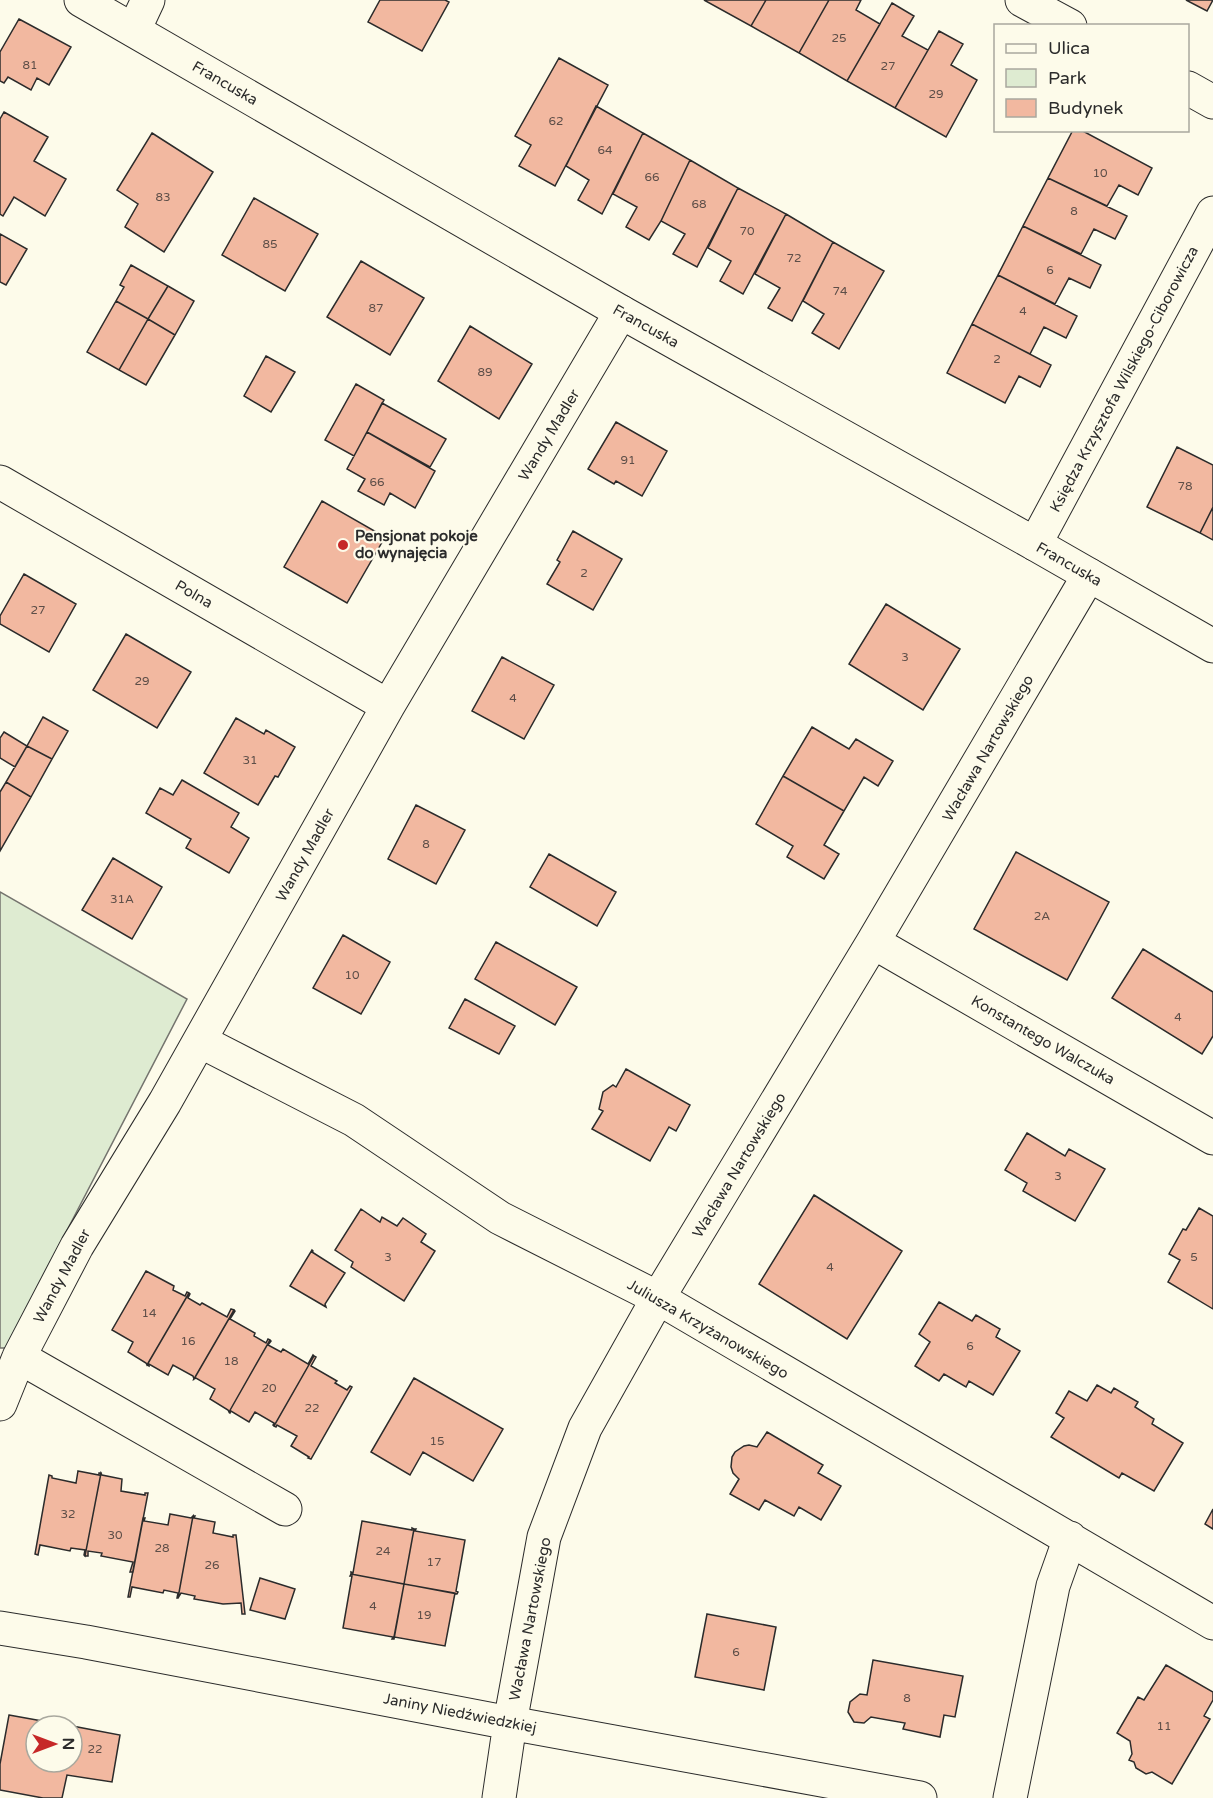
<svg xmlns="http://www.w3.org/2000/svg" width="1213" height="1798" font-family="'Varela Round',sans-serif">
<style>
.green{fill:#deebd1;stroke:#74746e;stroke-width:1.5}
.building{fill:#f2b8a0;stroke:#2b2b2b;stroke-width:1.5}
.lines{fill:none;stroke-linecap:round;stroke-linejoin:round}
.minor-casing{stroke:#2b2b2b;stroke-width:35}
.tertiary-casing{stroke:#2b2b2b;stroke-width:35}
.minor{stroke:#fdfbea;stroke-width:33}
.tertiary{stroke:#fdfbea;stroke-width:33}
.poi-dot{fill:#c62828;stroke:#fdfbea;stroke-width:2}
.labels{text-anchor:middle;stroke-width:4.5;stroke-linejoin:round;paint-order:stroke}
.number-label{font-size:12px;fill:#5d4e48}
.street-label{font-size:15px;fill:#2b2b2b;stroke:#fdfbea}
.poi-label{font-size:15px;font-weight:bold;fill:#2b2b2b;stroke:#fdfbea;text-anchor:start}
</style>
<rect width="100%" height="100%" fill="#fdfbea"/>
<path class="green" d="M0 892 187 999 6 1348H0Z"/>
<path class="building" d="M380 0H445L449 2 422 51 368 22Z
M704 0H766L751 26Z
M766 0H829L799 53 751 26Z
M829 0H861L856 10 880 24 847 81 799 53Z
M1186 0H1213L1207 11Z
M892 3 914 16 902 36 928 50 895 108 847 81Z
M19 19 71 47 49 85 37 78 31 90 8 77 4 83 0 81V52Z
M939 31 963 44 951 65 977 80 946 137 895 108Z
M559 58 608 85 555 186 519 166 531 145 515 136Z
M596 106 643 133 602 214 578 200 589 180 566 166Z
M4 112 48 137 34 161 66 179 45 216 14 197 3 216 0 214V119Z
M1073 130H1081L1152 168 1138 195 1119 185 1107 206 1048 178Z
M152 133 213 172 164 252 125 227 138 204 117 190Z
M643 133 690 160 661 221 649 240 626 227 637 207 613 194Z
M690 160 738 188 697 267 673 254 685 234 661 221Z
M1048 178 1127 216 1115 239 1094 229 1081 254 1023 226Z
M738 188 786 214 743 294 720 281 731 261 708 248Z
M254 198 318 234 285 291 222 255Z
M786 214 833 242 792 321 768 308 780 288 755 274Z
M1023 226 1101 265 1090 288 1069 278 1055 304 998 275Z
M0 234 27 249 6 285 0 282Z
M833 242 884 271 839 349 812 333 824 314 803 301Z
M361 261 424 298 390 355 327 317Z
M131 265 168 286 148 319 116 301 124 287 120 285Z
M998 275 1077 316 1066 338 1044 327 1030 354 972 324Z
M168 286 194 301 175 335 148 319Z
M116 301 148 319 119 370 87 352Z
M148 319 175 335 146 385 119 370Z
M972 324 1051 365 1040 387 1019 376 1005 403 947 373Z
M470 326 532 364 499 419 438 381Z
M266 356 295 372 271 412 244 396Z
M356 384 384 400 354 456 325 440Z
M382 403 446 439 430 467 367 432Z
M616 422 667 451 642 496 616 481 614 484 588 469Z
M367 432 435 471 415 508 390 493 384 505 358 491 365 479 347 469Z
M1177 447 1213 465V507L1200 533 1147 507Z
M322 501 385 537 347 603 284 567Z
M1213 507V540L1200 533Z
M573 531 622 559 593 610 547 584 560 562 557 560Z
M24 574 76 604 49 652 0 624V616Z
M886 604 960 649 923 710 849 664Z
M126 634 191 672 157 728 93 690Z
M502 657 554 685 524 739 472 711Z
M43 717 68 731 52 759 27 746Z
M236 718 264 734 266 730 295 747 278 777 275 776 258 805 204 773Z
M812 727 849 749 856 739 893 761 878 786 864 777 844 811 783 776Z
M4 732 27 746 15 767 0 758V738Z
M27 746 52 759 31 797 6 782Z
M783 776 844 811 824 845 839 854 824 879 787 857 793 846 756 824Z
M182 780 239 813 231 827 249 838 229 873 186 848 191 839 146 813 160 788 173 795Z
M6 782 31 797 0 851V792Z
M416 805 465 830 436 884 388 859Z
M1016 852 1109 902 1067 980 974 929Z
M549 854 616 892 597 926 530 887Z
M113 858 162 887 132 939 82 910Z
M343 935 390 962 361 1014 313 988Z
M496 942 577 987 555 1025 475 979Z
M1143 949 1213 992V1036L1202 1054 1112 998Z
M465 999 515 1026 499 1054 449 1028Z
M626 1069 690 1105 676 1131 669 1127 650 1161 592 1129 603 1111 599 1109 603 1092 613 1085 616 1087Z
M1027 1133 1065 1156 1069 1149 1105 1169 1075 1221 1023 1191 1027 1183 1005 1170Z
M814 1195 902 1251 847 1339 759 1284Z
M1199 1208 1213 1216V1309L1168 1282 1180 1260 1169 1254 1183 1229 1186 1230Z
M361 1209 380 1222 382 1217 397 1226 403 1218 426 1234 421 1242 435 1251 404 1301 351 1267 353 1262 335 1250Z
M312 1250 313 1251 312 1252 345 1273 325 1304 326 1307 290 1286Z
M146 1271 174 1286 173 1290 185 1296 187 1292 189 1293 147 1365 146 1363 128 1352 133 1342 112 1330Z
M189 1293 190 1294 188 1298 200 1305 202 1303 227 1317 231 1309 234 1310 194 1379 193 1376 173 1365 168 1375 149 1364V1366L147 1365Z
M939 1302 972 1321 976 1315 1000 1329 996 1337 1020 1351 993 1395 969 1381 966 1387 944 1374 939 1381 915 1366 930 1342 919 1334Z
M234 1310 235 1311 230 1319 255 1333 254 1336 266 1343 268 1339 270 1340 229 1412 228 1410 210 1399 215 1389 196 1378 194 1379Z
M270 1340 271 1341 268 1345 281 1352 283 1349 308 1364 313 1355 314 1356 274 1426 273 1425 274 1423 255 1412 249 1422 231 1411 230 1413 229 1412Z
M314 1356 316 1357 311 1366 337 1381 335 1383 347 1390 350 1386 352 1387 311 1459 308 1458 309 1457 291 1446 297 1436 277 1425 276 1427 274 1426Z
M414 1378 503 1429 473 1481 423 1452 410 1475 371 1452Z
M1097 1385 1111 1393 1114 1388 1138 1402 1135 1407 1154 1419 1152 1424 1183 1443 1154 1491 1122 1473 1119 1478 1051 1437 1064 1418 1056 1413 1069 1391 1087 1401Z
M767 1432 823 1465 818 1473 841 1486 821 1520 799 1507 794 1516 765 1500 759 1510 730 1494 739 1479 733 1473 731 1467 732 1457 735 1452 744 1446 749 1445 757 1447Z
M78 1471 99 1475V1473H101L85 1556 84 1555 85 1550 71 1548 70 1551 40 1545 38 1555 35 1554 49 1475 52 1476V1478L76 1483Z
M101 1473 102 1475 122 1479 121 1491 145 1495V1493H148L133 1572H130L133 1562 101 1556 102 1553 88 1551V1556H85Z
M1213 1509V1529L1205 1524Z
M170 1514 191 1518 193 1516 178 1598H177L178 1593 164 1590 163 1593 132 1587 130 1597H128L143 1518H145L144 1521 168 1525Z
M193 1516H195L194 1518 215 1522 213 1533 233 1537V1535H236L245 1614H242L241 1603 223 1604 194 1599 195 1596 181 1593 178 1598Z
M362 1521 412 1530V1528L414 1529 404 1584 351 1574V1572L353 1573Z
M414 1529H416L415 1531 465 1540 456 1591 458 1592 457 1594 404 1584Z
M351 1574 404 1584 394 1639H392L393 1637 343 1628 352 1576H350Z
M260 1578 295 1589 285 1619 250 1610Z
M404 1584 455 1593 445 1646 394 1637Z
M707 1614 776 1627 764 1690 695 1677Z
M873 1660 963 1676 955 1717 944 1715 940 1737 903 1729 905 1723 871 1717 864 1723 854 1722 848 1712 850 1702 860 1694 867 1695Z
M1166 1665 1213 1692V1700L1204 1716 1210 1719 1172 1784 1152 1772 1146 1774 1136 1768 1134 1762 1129 1760 1132 1754 1130 1741 1117 1733 1138 1697 1144 1700Z
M9 1715 70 1726H36V1762H72V1726L120 1735 112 1782 67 1775 62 1798H43L0 1790V1764Z"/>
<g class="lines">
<defs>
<path id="minor" d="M1022 0 1070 26
M134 30 148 0
M1188 88 1213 102
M0 482 388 706
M1035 544 1213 213
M873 942 1213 1138
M200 1041 354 1120 500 1218 658 1298 1213 1623
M19 1357 285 1509
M0 1404 19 1357 77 1246 165 1102 388 706 621 312
M0 1628 86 1642 510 1723 920 1798
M499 1798 510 1723 544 1537 585 1428 658 1298 873 942 1089 575
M1010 1798 1053 1586 1070 1538"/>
<path id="tertiary" d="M81 0 621 312 1035 544 1213 646"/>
</defs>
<use href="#minor" class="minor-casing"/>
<use href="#tertiary" class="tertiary-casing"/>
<use href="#minor" class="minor"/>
<use href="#tertiary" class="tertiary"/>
</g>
<circle class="poi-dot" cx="343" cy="545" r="6"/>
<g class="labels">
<g class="number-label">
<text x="839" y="42">25</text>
<text x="30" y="69">81</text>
<text x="888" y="70">27</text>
<text x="936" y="98">29</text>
<text x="556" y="125">62</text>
<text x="605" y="154">64</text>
<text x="1100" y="177">10</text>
<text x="652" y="181">66</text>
<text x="163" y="201">83</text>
<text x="699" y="208">68</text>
<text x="1074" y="215">8</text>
<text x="747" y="235">70</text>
<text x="270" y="248">85</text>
<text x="794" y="262">72</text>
<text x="1050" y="274">6</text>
<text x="840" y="295">74</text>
<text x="376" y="312">87</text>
<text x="1023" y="315">4</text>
<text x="997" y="363">2</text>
<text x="485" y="376">89</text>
<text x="628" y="464">91</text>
<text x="377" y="486">66</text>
<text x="1185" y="490">78</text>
<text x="584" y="577">2</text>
<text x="38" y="614">27</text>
<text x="905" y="661">3</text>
<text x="142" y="685">29</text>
<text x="513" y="702">4</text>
<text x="250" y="764">31</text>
<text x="426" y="848">8</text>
<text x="122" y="903">31A</text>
<text x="1042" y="920">2A</text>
<text x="352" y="979">10</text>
<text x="1178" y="1021">4</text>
<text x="1058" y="1180">3</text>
<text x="388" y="1261">3</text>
<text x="1194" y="1261">5</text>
<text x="830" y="1271">4</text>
<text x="149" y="1317">14</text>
<text x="188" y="1345">16</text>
<text x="970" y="1350">6</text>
<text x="231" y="1365">18</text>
<text x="269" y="1392">20</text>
<text x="312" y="1412">22</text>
<text x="437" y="1445">15</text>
<text x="68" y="1518">32</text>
<text x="115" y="1539">30</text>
<text x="162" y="1552">28</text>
<text x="383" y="1555">24</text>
<text x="434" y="1566">17</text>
<text x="212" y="1569">26</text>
<text x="373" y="1610">4</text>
<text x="424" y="1619">19</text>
<text x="736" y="1656">6</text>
<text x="907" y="1702">8</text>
<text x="1164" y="1730">11</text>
<text x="95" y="1753">22</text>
</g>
<g class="street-label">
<text transform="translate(225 83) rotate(30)" y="5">Francuska</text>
<text transform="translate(646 326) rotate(29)" y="5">Francuska</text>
<text transform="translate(1124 379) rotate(-62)" y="5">Księdza Krzysztofa Wilskiego-Ciborowicza</text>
<text transform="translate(549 435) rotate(-59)" y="5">Wandy Madler</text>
<text transform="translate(1069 564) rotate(30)" y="5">Francuska</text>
<text transform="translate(194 594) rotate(30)" y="5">Polna</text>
<text transform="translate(988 748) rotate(-60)" y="5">Wacława Nartowskiego</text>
<text transform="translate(305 855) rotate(-61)" y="5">Wandy Madler</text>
<text transform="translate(1043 1040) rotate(30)" y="5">Konstantego Walczuka</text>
<text transform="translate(739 1165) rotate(-59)" y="5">Wacława Nartowskiego</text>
<text transform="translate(62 1276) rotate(-62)" y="5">Wandy Madler</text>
<text transform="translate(708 1329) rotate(30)" y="5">Juliusza Krzyżanowskiego</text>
<text transform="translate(530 1619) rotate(-79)" y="5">Wacława Nartowskiego</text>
<text transform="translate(460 1713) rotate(11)" y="5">Janiny Niedźwiedzkiej</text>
</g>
<g class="poi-label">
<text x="355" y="541">Pensjonat pokoje<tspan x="355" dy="17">do wynajęcia</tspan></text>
</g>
</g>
<rect x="994" y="24" width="195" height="108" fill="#fdfbea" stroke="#a9a89e" stroke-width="1.5"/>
<rect x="1006" y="44" width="30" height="9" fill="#fdfbea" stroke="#a9a89e" stroke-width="1.5"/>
<text x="1048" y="54" font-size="18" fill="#2b2b2b">Ulica</text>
<rect x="1006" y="69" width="30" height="18" fill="#deebd1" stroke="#a9a89e" stroke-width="1.5"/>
<text x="1048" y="84" font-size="18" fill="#2b2b2b">Park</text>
<rect x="1006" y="99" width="30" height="18" fill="#f2b8a0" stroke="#a9a89e" stroke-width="1.5"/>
<text x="1048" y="114" font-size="18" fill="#2b2b2b">Budynek</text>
<g transform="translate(54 1744) rotate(90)"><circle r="28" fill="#fdfbea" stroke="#a9a89e" stroke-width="1.5"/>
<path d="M0-4.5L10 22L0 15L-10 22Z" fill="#c62828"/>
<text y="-9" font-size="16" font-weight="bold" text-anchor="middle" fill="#2b2b2b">N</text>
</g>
</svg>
